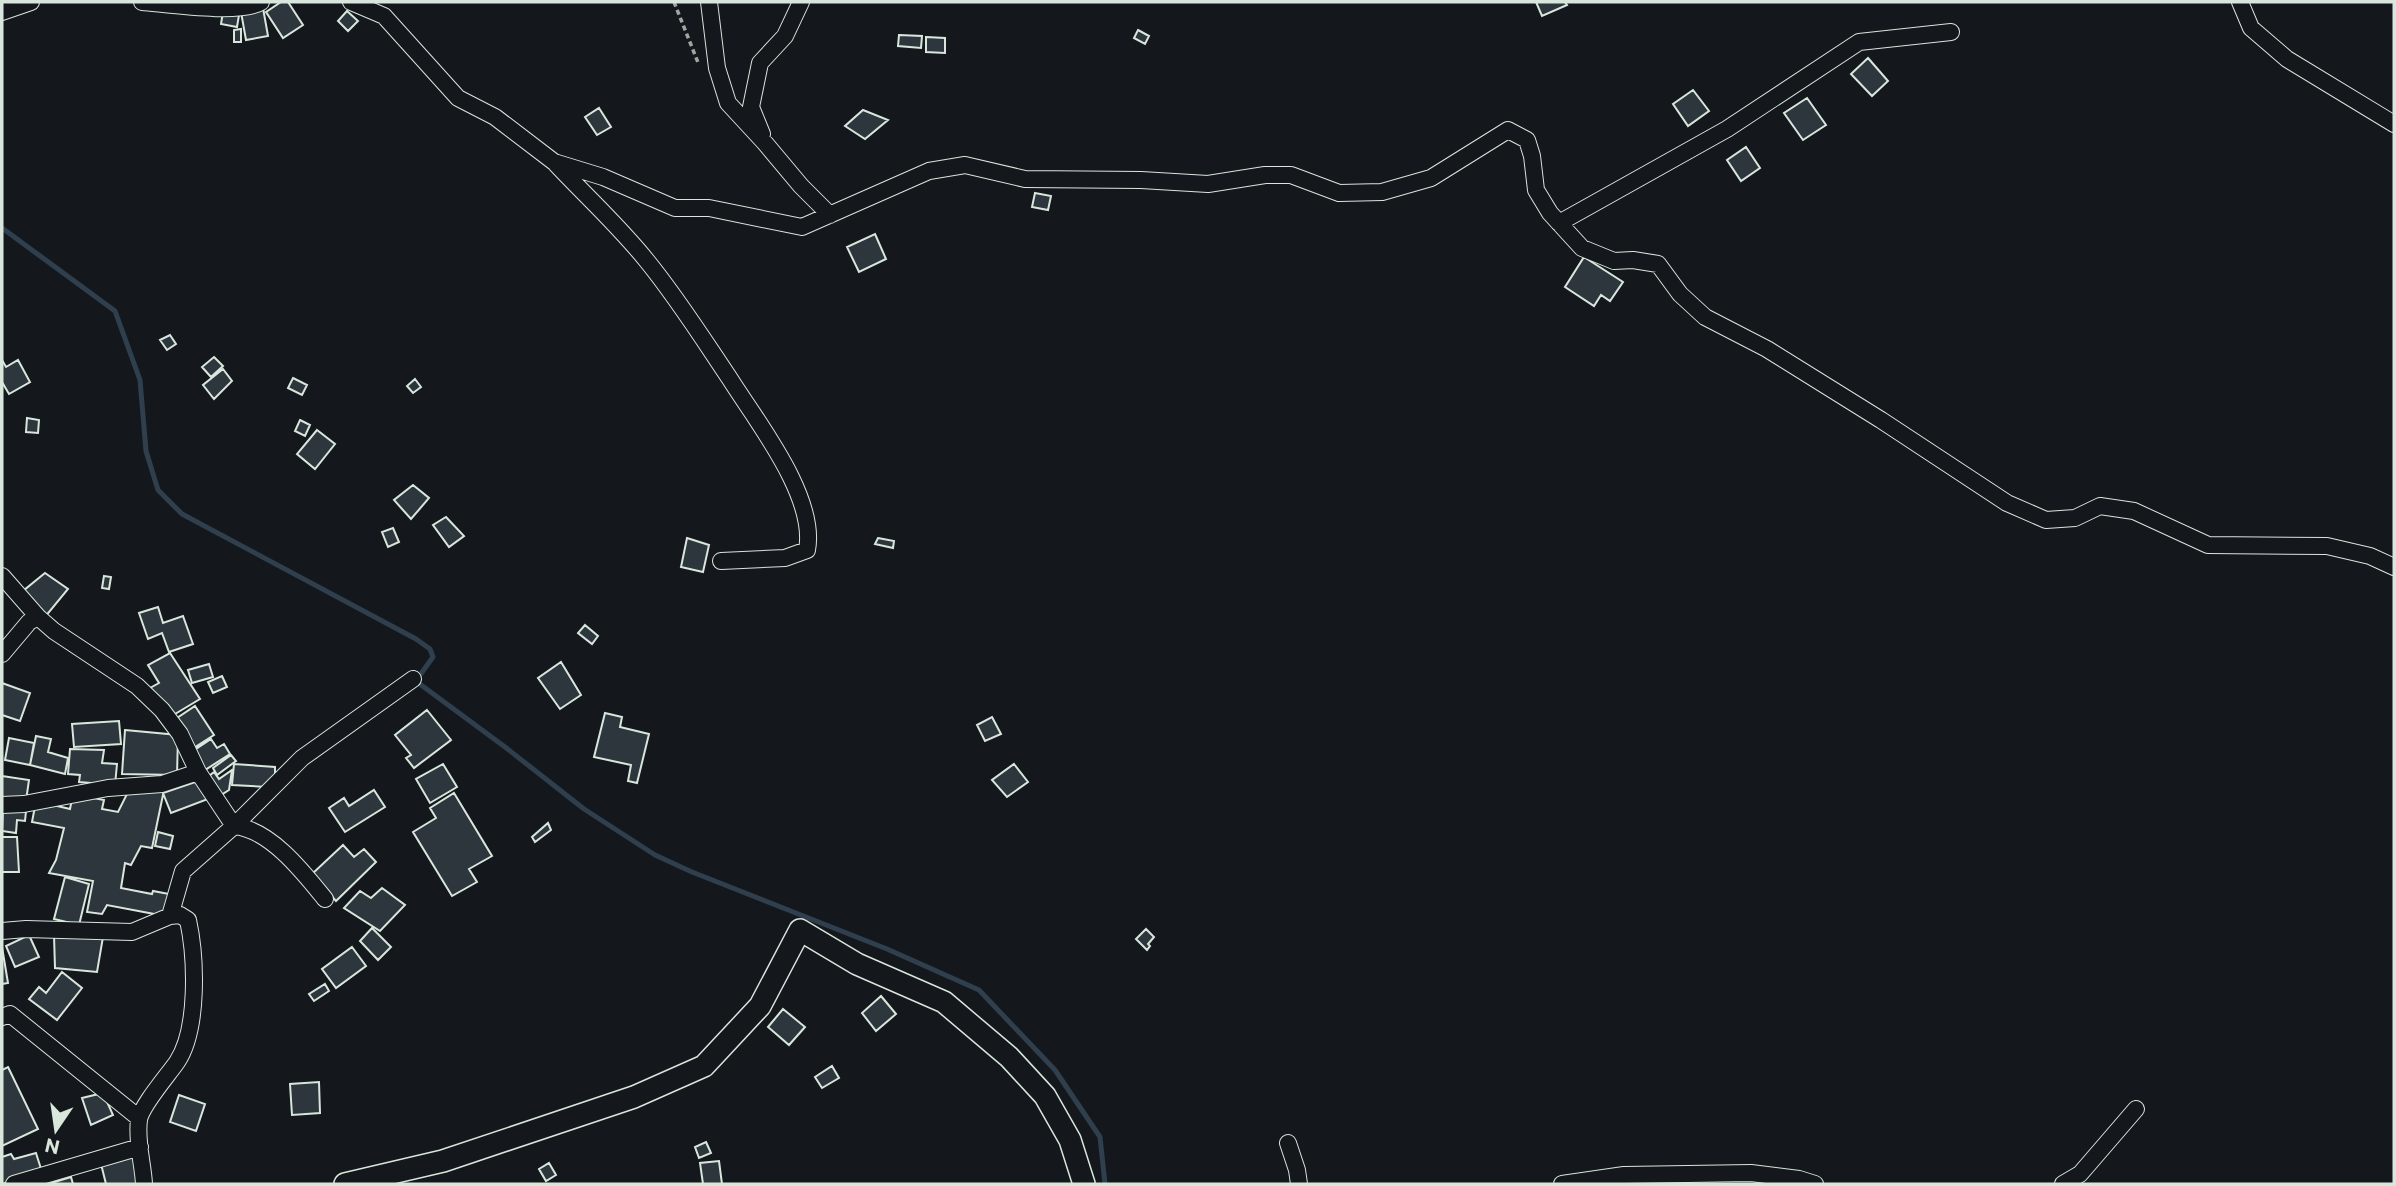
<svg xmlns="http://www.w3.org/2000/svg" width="2396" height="1186" font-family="Commissioner,sans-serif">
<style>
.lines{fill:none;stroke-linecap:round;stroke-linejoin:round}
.stream{stroke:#2f3f4d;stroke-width:5}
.building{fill:#2c363c;stroke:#d8e6dc;stroke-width:2}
.minor-casing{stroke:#d8e6dc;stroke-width:18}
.tertiary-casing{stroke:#d8e6dc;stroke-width:24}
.path{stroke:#9da8a2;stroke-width:3.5;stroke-dasharray:5 3.5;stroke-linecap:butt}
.minor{stroke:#14181c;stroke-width:16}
.tertiary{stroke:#14181c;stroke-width:21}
</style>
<rect width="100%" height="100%" fill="#14181c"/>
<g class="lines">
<path class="stream" d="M2 228 115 311 140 380 146 451 158 490 182 514 416 639 430 649 433 657 420 675 413 679 505 747 584 809 655 855 692 872 887 949 979 990 1055 1070 1100 1137 1105 1184"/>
</g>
<path class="building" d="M281 2H288L303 25 283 38 266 12Z
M1536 2H1565L1567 5 1542 16Z
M263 8 268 36 246 40 241 12Z
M347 11 358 21 348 31 338 21Z
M223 12 239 15 237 27 221 24Z
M241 29V42H234V30Z
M1138 30 1149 36 1145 44 1134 38Z
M899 35 922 36 921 48 898 46Z
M926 37 945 38V53L926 52Z
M1868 58 1888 81 1872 96 1851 74Z
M1693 90 1709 111 1688 126 1673 104Z
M1807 98 1826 125 1803 140 1784 113Z
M599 108 611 127 597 135 585 117Z
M863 110 888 120 865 139 845 126Z
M1746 147 1760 168 1741 181 1727 160Z
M1035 193 1051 196 1048 210 1032 207Z
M875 234 886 259 859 272 847 247Z
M1584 257 1623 282 1610 301 1601 295 1594 306 1565 287Z
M170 335 176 344 167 350 160 340Z
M214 357 223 366 211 377 202 367Z
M2 360 6 367 18 360 30 382 9 394 2 382Z
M223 369 232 381 214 399 203 385Z
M293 378 307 385 302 395 288 388Z
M415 379 421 387 413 393 407 386Z
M27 418 39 420 38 433 26 432Z
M300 420 310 425 305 436 295 431Z
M317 430 335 444 315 469 297 454Z
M413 485 429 498 411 519 394 500Z
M446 517 464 536 449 547 433 525Z
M393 528 399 542 388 547 382 532Z
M687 538 709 545 703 572 681 567Z
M878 538 894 541 893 548 875 544Z
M45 573 68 589 45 617 23 591Z
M104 576 111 577 109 589 102 588Z
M158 607 163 623 183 616 193 644 169 652 162 633 148 639 139 613Z
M585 625 598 636 592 644 578 633Z
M170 653 200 699 170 717 150 688 159 683 148 665Z
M561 662 581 695 560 709 538 678Z
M209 664 213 677 192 683 188 670Z
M222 676 227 687 213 693 208 682Z
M2 683 30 693 20 721 2 715Z
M195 706 214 735 192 749 174 720Z
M427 710 451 740 414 768 406 758 411 755 395 735Z
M605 713 622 717 620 727 649 734 637 783 628 781 631 765 594 757Z
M992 717 1001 734 985 741 977 725Z
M119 721 121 744 74 747 72 724Z
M125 730 178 735 177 775 122 774Z
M36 736 51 739 48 752 68 758 65 774 30 765Z
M9 738 34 743 30 765 5 760Z
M211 739 217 748 224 744 230 754 205 770 193 751Z
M70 749 104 750 102 763 117 764 115 785 79 782 80 775 68 774Z
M231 755 236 761 217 775 213 768Z
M234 764 275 767V779L268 787 232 785Z
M443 764 457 787 430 803 416 779Z
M1014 764 1028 782 1007 797 992 780Z
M232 770 229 790 221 795 209 776 214 772 219 779Z
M2 776 29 780 26 801 2 797Z
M201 780 208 799 171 813 163 793Z
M132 784 164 790 152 848 141 846 131 865 125 863 121 888 152 894 153 891 169 894 165 916 107 905 102 914 87 912 93 881 49 873 56 860 64 828 32 822 36 801 70 809 73 794 104 800 102 809 118 812Z
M374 790 385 807 345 832 329 808 344 798 349 806Z
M454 793 492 856 469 869 477 882 452 896 413 832 436 818 430 808Z
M3 809 26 811 25 821 17 820 16 833 2 831Z
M548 823 551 830 535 842 532 837Z
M158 832 173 836 170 849 155 846Z
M2 837H17L19 872H2Z
M343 845 354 857 364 849 376 862 336 901 312 874Z
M65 877 89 884 79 925 54 919Z
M382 888 405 905 380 931 344 908 360 891 371 898Z
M372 928 391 947 378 960 360 941Z
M1146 929 1154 937 1148 944 1150 946 1147 950 1136 939Z
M29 935 39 957 15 967 6 946Z
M54 935 103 937 97 972 55 968Z
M2 947 8 983 2 984Z
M352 947 366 966 336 988 322 969Z
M62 972 82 988 57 1020 29 999 39 987 46 993Z
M325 984 329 991 314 1001 309 994Z
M881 996 896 1014 876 1031 862 1013Z
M783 1009 805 1027 789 1045 768 1027Z
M832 1066 839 1078 822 1088 815 1077Z
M8 1067 38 1129 2 1146V1070Z
M319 1082 320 1113 292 1115 290 1084Z
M103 1093 113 1115 91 1125 82 1098Z
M179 1095 205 1104 196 1131 170 1122Z
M706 1142 711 1153 699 1158 695 1147Z
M36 1153 42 1172 2 1184V1157L11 1154 14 1159Z
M141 1153 139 1184H106L101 1164Z
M719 1161 722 1184H703L700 1163Z
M549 1163 556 1175 546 1181 539 1169Z
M71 1177 73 1184H48Z"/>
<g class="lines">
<defs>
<path id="minor" d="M142 2C167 4 241 15 261 2
M351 2 384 16 458 98 495 117 554 162 603 177 675 208H709L802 227 929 171 965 165 1025 179 1141 180 1208 184 1265 175H1291L1339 193 1382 192 1431 178 1508 130 1527 140 1532 156 1536 190 1550 213 1582 248 1614 261 1633 260 1658 264 1680 294 1705 317 1767 349 1881 420 2007 503 2046 520 2075 518 2100 506 2134 511 2208 545 2327 546 2370 556 2394 567
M709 2 717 68 728 103 765 143 801 186 830 215
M2240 2 2251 28 2287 59 2394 124
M2 12 31 2
M762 134 751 107 760 63 785 36 801 2
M556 164C586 196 620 227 647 261 678 299 703 339 730 379 757 422 817 497 807 550L785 558 721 561
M1559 223 1727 129 1859 42 1951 32
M2 576 38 617 54 631 137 686 162 710 180 734 198 772 234 826C270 829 304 873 325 899
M2 654 29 622 38 617
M2 805 24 804 108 788 162 784 198 772
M2 931 26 929 132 932 170 916 183 871 234 826 302 758 413 679
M2 1017 10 1014 139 1118
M1288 1143 1297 1170 1299 1184
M14 1184 140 1147
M144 1184C143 1164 136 1141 139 1120 141 1106 168 1075 177 1062 199 1029 196 957 188 920L180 915 170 916
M1562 1184 1624 1175 1751 1173 1799 1179 1815 1184
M2063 1184 2080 1174 2136 1109"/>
<path id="tertiary" d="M345 1184 443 1161 634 1097 704 1066 760 1006 800 930 857 964 944 1002 1009 1057 1045 1096 1070 1140 1084 1184"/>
</defs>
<use href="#minor" class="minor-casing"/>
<use href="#tertiary" class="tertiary-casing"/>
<path class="path" d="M674 2 699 65"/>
<use href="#minor" class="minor"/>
<use href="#tertiary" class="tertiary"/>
</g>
<rect width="2396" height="1186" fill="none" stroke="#d8e6dc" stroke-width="7"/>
<g transform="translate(56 1130) rotate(193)" stroke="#14181c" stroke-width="5" paint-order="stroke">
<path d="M0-5L12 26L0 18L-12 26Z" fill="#d8e6dc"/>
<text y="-10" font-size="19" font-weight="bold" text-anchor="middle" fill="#d8e6dc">N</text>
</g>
</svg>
